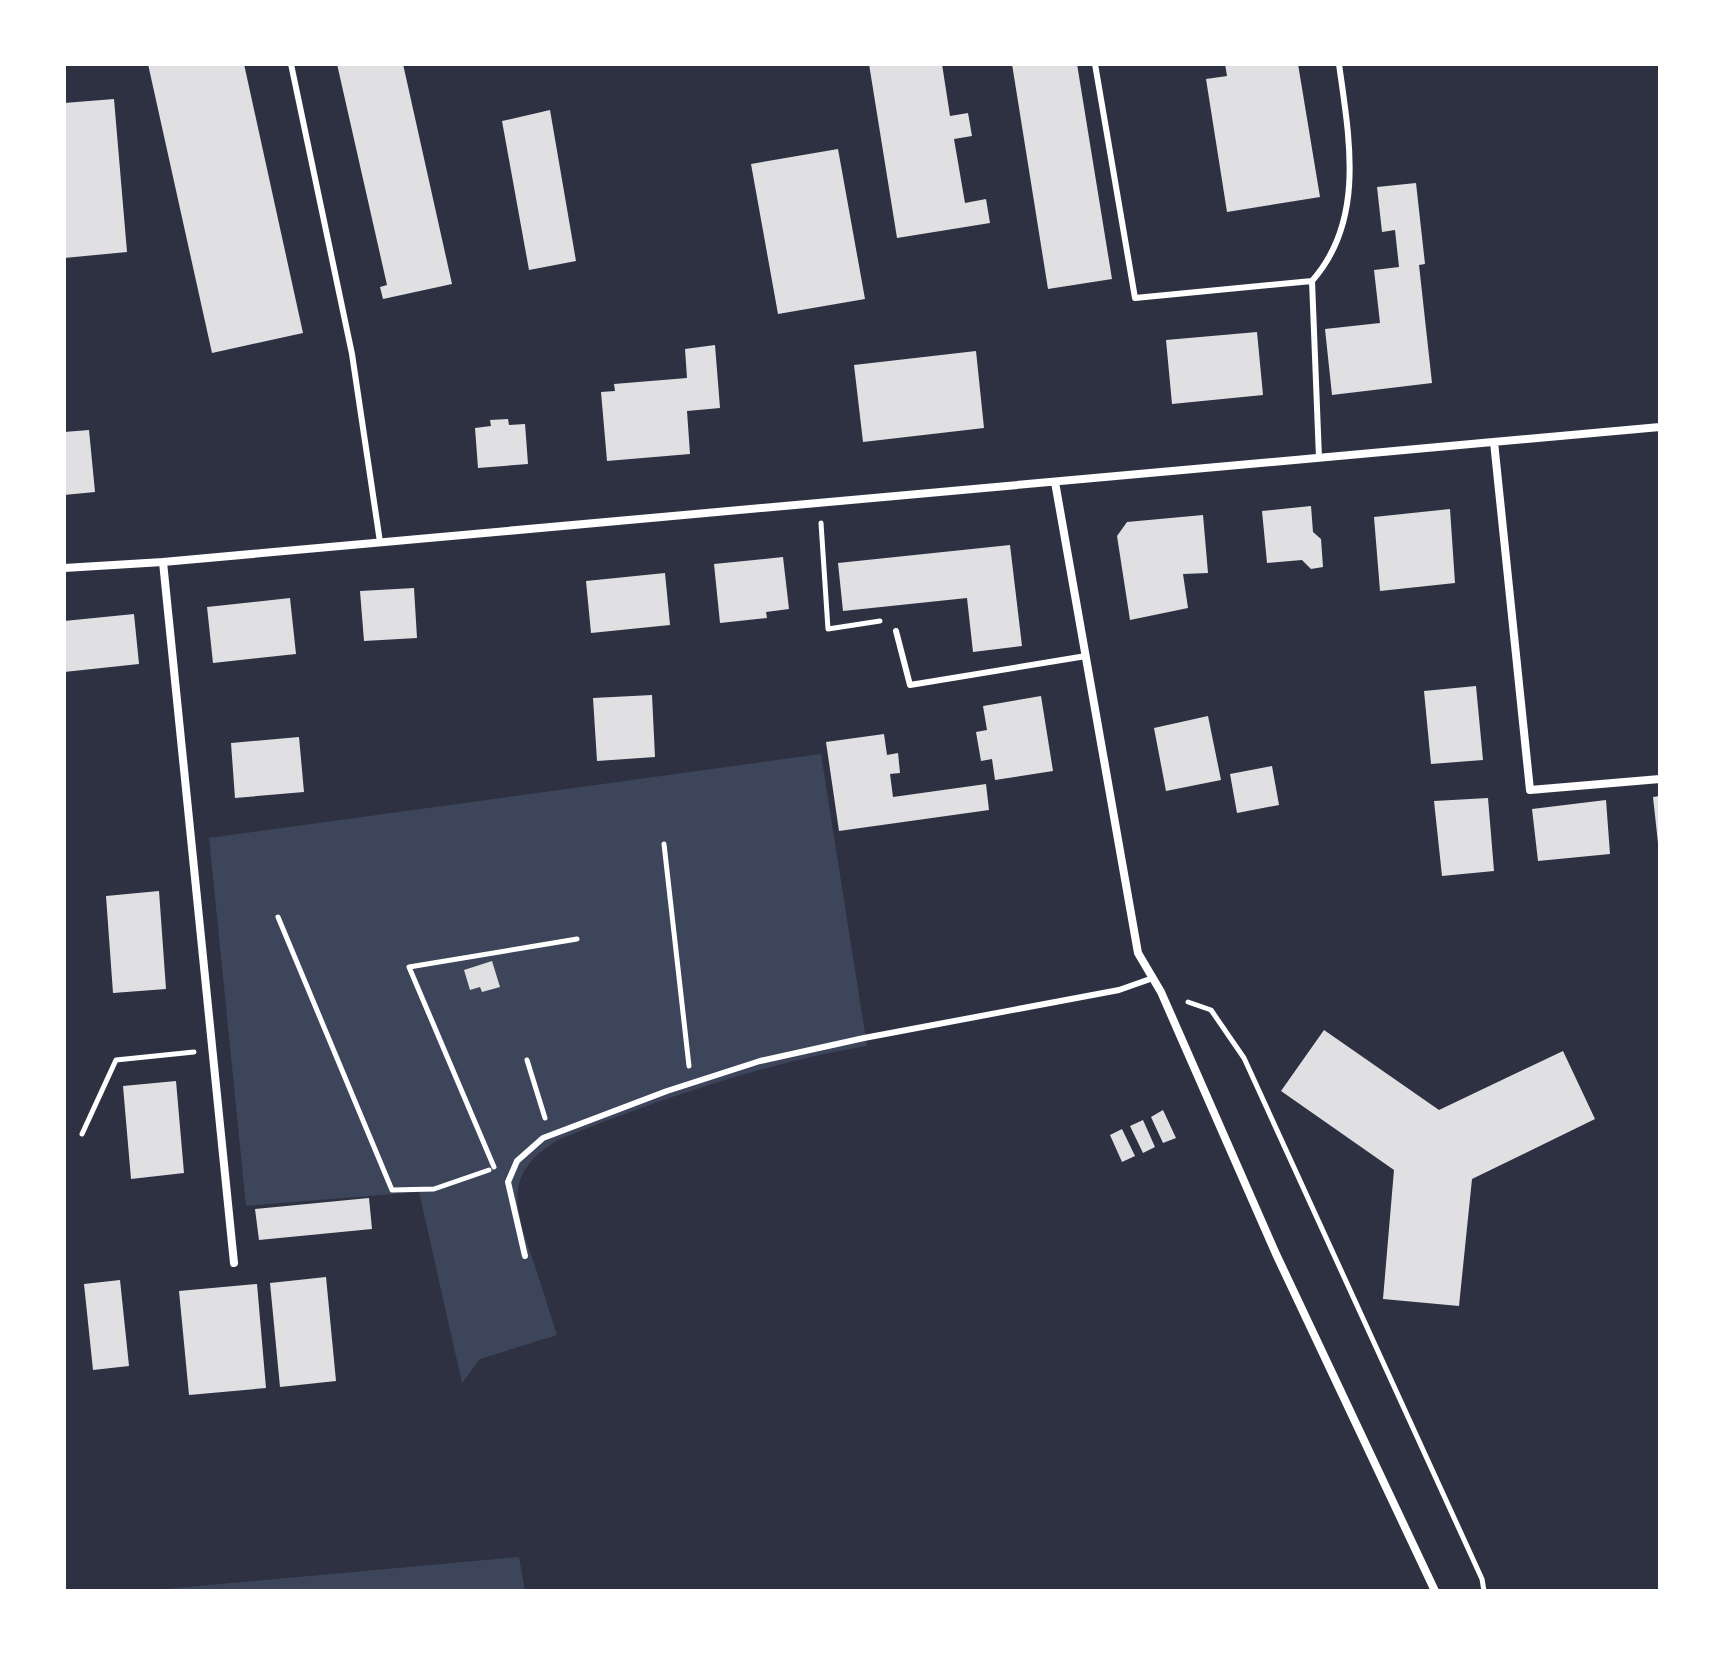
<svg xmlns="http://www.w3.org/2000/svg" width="1724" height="1655" font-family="'IBM Plex Sans',sans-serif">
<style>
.green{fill:#3c4559}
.building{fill:#e0e0e3}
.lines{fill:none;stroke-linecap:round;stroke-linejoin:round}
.path{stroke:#fff;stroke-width:5}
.service{stroke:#fff;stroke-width:6}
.minor{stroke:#fff;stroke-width:8}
</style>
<rect width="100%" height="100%" fill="#2d3142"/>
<path class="green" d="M821 754 867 1046C760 1064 660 1099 560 1139 501 1172 515 1209 534 1263 542 1287 549 1311 557 1335L480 1359 462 1383 419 1192 246 1206 209 838Z
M519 1557 525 1591H143Z"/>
<path class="building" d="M148 64H244L303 333 212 353Z
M337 64H403L452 284 383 299 380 287 387 285Z
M869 64H942L950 116 968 113 972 136 954 139 965 203 986 199 990 223 897 238Z
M1012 64H1077L1112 279 1048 289Z
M1225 64H1298L1320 197 1227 212 1206 79 1227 76Z
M114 99 127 252 64 258V103Z
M550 110 576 261 529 270 502 121Z
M838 149 865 299 778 314 751 164Z
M1416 183 1425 264 1419 265 1432 383 1332 395 1325 329 1380 323 1374 270 1399 267 1395 230 1382 232 1377 187Z
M1257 332 1263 395 1172 404 1166 340Z
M715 345 720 408 687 411 690 454 607 461 601 392 615 391 614 384 687 378 685 349Z
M976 351 984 428 863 442 854 365Z
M508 419 509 425 525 424 528 464 478 468 475 428 491 426 490 420Z
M89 430 95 492 64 495V432Z
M1311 506 1313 532 1321 539 1323 567 1311 569 1302 560 1267 563 1262 511Z
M1450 509 1455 583 1380 591 1374 517Z
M1203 515 1208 573 1183 574 1188 608 1130 620 1117 536 1127 522Z
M1010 545 1022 646 973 652 967 598 843 611 838 563Z
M783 557 789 609 766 612 767 618 720 623 714 564Z
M665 573 670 625 591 633 586 581Z
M414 588 417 638 364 641 360 591Z
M290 598 296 654 213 663 207 607Z
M134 614 139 664 64 672V621Z
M1476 686 1483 760 1431 764 1424 691Z
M652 695 655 757 597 761 593 698Z
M1041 696 1053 771 995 780 992 759 981 761 976 732 987 730 983 706Z
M1208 716 1221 780 1166 791 1154 728Z
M884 734 887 755 898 753 900 773 890 774 893 797 986 784 989 810 839 831 826 742Z
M299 737 304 792 235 798 231 743Z
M1272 766 1279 805 1237 813 1230 774Z
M1660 796V842L1658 843 1653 797Z
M1488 798 1494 871 1442 876 1434 801Z
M1606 800 1610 854 1538 861 1532 809Z
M159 891 166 989 113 993 106 896Z
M492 961 500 987 482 992 480 987 470 990 464 970Z
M1324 1030 1439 1110 1563 1051 1595 1119 1472 1179 1459 1306 1383 1299 1394 1170 1281 1091Z
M176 1081 184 1173 131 1179 123 1086Z
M1163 1110 1176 1138 1163 1143 1151 1117Z
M1143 1120 1155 1147 1143 1153 1130 1126Z
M1122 1129 1135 1156 1122 1162 1110 1135Z
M369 1198 372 1229 259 1240 255 1209Z
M326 1277 336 1381 280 1387 270 1283Z
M120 1280 129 1366 93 1370 84 1284Z
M257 1284 266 1388 189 1395 179 1291Z"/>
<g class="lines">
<path class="path" d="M821 523 828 629 880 621
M664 844 689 1066
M278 917 392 1190 434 1189 489 1170
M1188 1002 1211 1010 1244 1058 1482 1579 1484 1591
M527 1060 545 1118
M82 1134 116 1060 194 1052
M494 1167 409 967 577 939"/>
<path class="service" d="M291 64 352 354 380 542
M1095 64 1135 298 1312 281
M1319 458 1312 281C1366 220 1349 137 1339 64
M896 631 910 685 1086 656
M525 1256 508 1182 517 1161 543 1138 667 1091 760 1061 864 1038 1119 990 1153 978"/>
<path class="minor" d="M1494 442 1530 790 1660 779
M1055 482 1138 953 1161 992 1276 1254 1435 1591
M163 562 234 1263
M64 568 163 562 1660 427"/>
</g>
<rect width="1724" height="1655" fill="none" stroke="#ffffff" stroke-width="132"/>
</svg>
